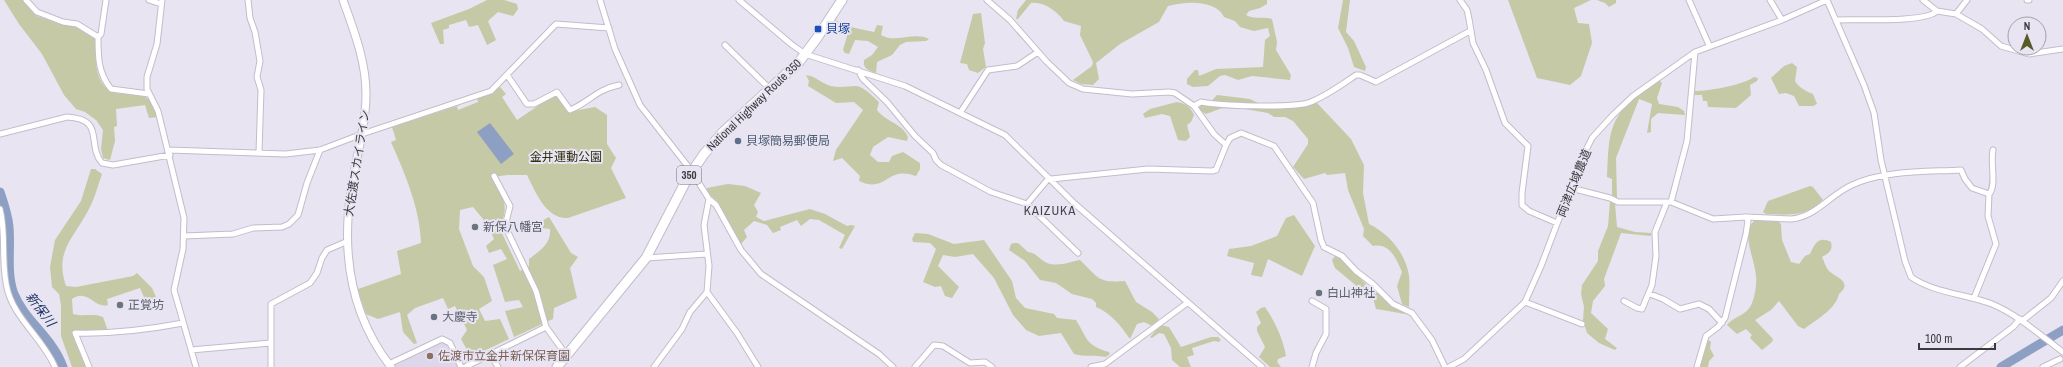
<svg xmlns="http://www.w3.org/2000/svg" width="2063" height="367" font-family="'Archivo Narrow','Noto Sans JP',sans-serif">
<style>
.built{fill:#dcd7eb}
.green{fill:#c6c9a5}
.water{fill:#8da0c4}
.lines{fill:none;stroke-linecap:round;stroke-linejoin:round}
.river{stroke:#8da0c4;stroke-width:9}
.street-casing{stroke:#c1bdca;stroke-width:7}
.secondary-casing{stroke:#c1bdca;stroke-width:9}
.highway-casing{stroke:#c1bdca;stroke-width:11}
.street{stroke:#fff;stroke-width:5}
.secondary{stroke:#fff;stroke-width:7}
.highway{stroke:#fff;stroke-width:9}
.transit-dot{fill:#1a4fb4;stroke:#e8e4f2;stroke-width:1.5}
.service-dot{fill:#5c6f8a;stroke:#e8e4f2;stroke-width:1.5}
.worship-dot{fill:#6b7280;stroke:#e8e4f2;stroke-width:1.5}
.education-dot{fill:#8d6e63;stroke:#e8e4f2;stroke-width:1.5}
.labels{text-anchor:middle;stroke-width:4;stroke-linejoin:round;paint-order:stroke}
.shield{fill:#e8e4f2;stroke:#706d75;stroke-width:1}
.shield-label{font-size:11px;font-weight:bold;fill:#3c3a3f}
.transit-label{font-size:12px;fill:#164399;stroke:#e8e4f2;text-anchor:start}
.street-label{font-size:12px;fill:#3c3a3f;stroke:#e8e4f2}
.service-label{font-size:12px;fill:#4e5e75;stroke:#e8e4f2;text-anchor:start}
.park-label{font-size:12px;fill:#30310e;stroke:#e8e4f2}
.worship-label{font-size:12px;fill:#5b616d;stroke:#e8e4f2;text-anchor:start}
.education-label{font-size:12px;fill:#785e54;stroke:#e8e4f2;text-anchor:start}
.neighbourhood-label{font-size:13px;letter-spacing:1px;fill:#45434d;stroke:#e8e4f2}
.water-label{font-size:13px;font-style:italic;fill:#223868;stroke:#e8e4f2}
</style>
<rect width="100%" height="100%" fill="#e8e4f2"/>
<path class="built" d="M444 340 458 367H395L393 363Z"/>
<path class="green" d="M4 0H23L37 16 61 24 75 26 95 38C96 48 95 60 97 70 106 109 139 84 151 102 154 106 156 112 158 117L149 118 145 105 116 109 117 126 114 127 115 141 110 160 103 158 101 149 103 130 96 120 85 112 76 109 64 95 42 54 19 24Z
M487 0H504L517 4 518 9 513 16 498 12 488 21 496 40 487 45 478 25 469 27 466 20 449 25V28L443 30 444 44H440L431 23 469 9Z
M1026 0H1267V4L1260 8 1249 11 1246 15C1255 20 1263 16 1272 19L1277 42 1276 50 1291 75 1290 80 1252 76 1238 80 1225 75 1220 76 1208 86 1193 87 1187 84V79L1195 70H1198L1199 76 1216 69 1263 67 1265 40 1270 36 1268 28 1254 31 1240 27 1235 21 1224 17C1216 0 1187 1 1168 6L1159 22 1120 44 1096 63 1099 79 1093 85 1081 84 1073 80 1092 66 1093 62 1080 35 1081 26 1064 21C1057 11 1043 1 1031 3L1018 19H1016L1018 10Z
M1343 0H1350L1346 32 1354 41 1366 67 1365 71 1354 67 1348 48 1338 28Z
M1508 0H1591L1574 8 1578 23 1589 24 1592 43 1581 76 1570 85 1537 78Z
M1597 0H1616V3L1609 7 1605 3Z
M981 13 985 43 983 49 986 67 978 73 969 70 967 64 960 63 973 14Z
M836 20 846 26 874 32 877 25 883 26 881 35C895 44 914 31 929 39L926 41 906 42 900 45 892 55 877 62 876 73C868 70 863 69 864 60L872 55 878 47 868 41 855 40 849 54 845 53 843 50 847 36 838 32 837 28 832 26Z
M1792 63 1797 67 1795 81C1798 87 1807 92 1813 94L1817 104 1813 106H1799L1794 96 1786 93 1779 94 1771 78 1784 66Z
M806 75C816 76 822 84 831 86 840 88 848 86 856 86 865 87 873 97 879 102L877 110C886 122 902 123 908 137L907 141 888 137 873 147 870 155 878 162H889L892 156 903 152 920 163V169L916 176C886 165 887 194 859 181L860 176 842 158 833 161 836 150 863 110 854 102 836 103 808 86 809 81Z
M1754 77 1758 78 1757 81 1750 85 1751 95 1736 108 1708 107 1707 101H1703L1702 95H1695V91C1709 91 1743 85 1754 77Z
M1659 80 1662 83 1657 98 1659 104 1678 107 1684 111 1685 115 1658 113 1651 119V132L1647 133 1652 104 1639 99 1616 158 1617 198 1612 196V179L1607 177C1609 138 1607 118 1641 92 1647 88 1654 85 1659 80Z
M500 87 506 94 502 97 517 120 554 95H557L568 112 595 107 607 115V144L616 158 611 168 626 198 568 218C546 219 536 193 527 175H508L492 177C502 197 511 205 499 227L520 271 529 266V259C541 250 551 244 550 229L542 228 538 223 549 217 571 253 578 257 570 268 577 298 554 308 553 319 514 337 505 311 523 307 519 300 505 302 493 265 507 259 501 249 489 253 486 246 494 239 488 225 473 207 460 210 459 229 473 266 484 277 492 301 479 309 485 321 500 319 509 339 471 357 461 339 467 330 455 306 448 309 443 298 415 308 407 315 417 343 414 344 403 332 400 312 378 319 366 314 358 291V289L401 274 397 251 421 243C420 208 405 174 391 142L396 140 392 127 457 106 458 110 478 102 477 98 492 93Z
M1217 95 1250 99 1264 106 1297 107 1317 103 1351 139 1364 165 1363 193 1369 224C1388 233 1406 253 1409 276 1410 286 1409 296 1409 307L1402 304 1397 286 1402 272C1396 258 1390 243 1373 246L1363 236 1364 229 1348 190 1345 173 1327 175 1325 173 1304 179 1293 167 1308 144V139L1293 121 1285 117H1274L1268 113 1245 109 1222 108 1206 114 1201 111 1199 107 1200 104 1208 105Z
M1177 102C1186 104 1190 106 1194 115L1191 122 1187 125 1190 137 1186 141 1178 140 1170 116 1162 114 1145 118 1143 114 1150 109Z
M91 169H95L102 174C98 185 95 198 89 209 74 238 54 251 66 286L76 287 133 276 137 273 152 288 160 306 156 309 152 305 147 304 140 288 107 299 108 305C94 309 88 288 72 299L73 314C83 317 93 313 103 317L108 331 73 332 90 367H72L61 336V305L59 294 52 287 50 267 55 240 81 201Z
M728 184 745 186 761 193 754 205 758 212 756 217 764 221 810 209 825 214 847 226 851 225 855 226 842 249 839 248 845 235 819 220 810 219 801 226 797 220 780 227 781 230 773 233 767 225 754 221 744 230 747 237 741 244 718 202 706 191 707 188Z
M1810 186 1813 187 1823 200C1805 217 1789 215 1766 214L1763 212 1768 201Z
M1610 202 1615 204 1617 227 1635 232 1651 233V236L1621 233 1604 279 1605 286 1593 301 1591 313 1608 329 1605 339 1617 348 1615 350 1599 343 1587 333 1583 320 1584 307 1581 294 1582 285 1598 261V251L1608 226Z
M1294 215 1315 246 1302 276 1268 259 1262 277 1251 275 1254 263 1227 256 1229 249 1251 246 1277 236 1286 218Z
M1755 220H1777L1781 224 1782 240 1791 262 1799 264 1805 256 1810 254C1815 243 1819 236 1831 242 1833 251 1829 253 1822 257 1824 261 1826 268 1829 271 1837 278 1853 282 1839 294 1836 309 1816 320 1804 329L1798 326 1779 301 1771 310 1755 320 1773 339 1772 342 1762 350 1750 338 1752 335 1746 329 1737 334 1727 325C1734 316 1747 316 1752 303 1755 296 1757 283 1756 276 1755 259 1740 233 1755 220Z
M915 233 928 234 954 244 984 240 1012 281 1016 298 1025 308 1054 314 1057 318 1076 320C1088 339 1085 345 1109 352L1110 354 1106 357C1095 355 1085 357 1074 354L1061 333 1039 336 1026 330 1013 315 994 278 973 254 955 257 943 255 938 266 959 287 952 298 945 296 941 286 935 287 923 282 936 249 930 243 913 242 912 239Z
M1014 243H1018L1028 252C1037 253 1040 260 1047 263 1058 267 1070 262 1080 260 1099 278 1097 283 1125 281L1136 302 1152 312 1159 319 1152 326 1144 322 1137 324 1130 339C1120 325 1112 314 1096 307V303L1092 299 1072 294 1056 283 1040 280 1025 261 1009 250 1011 244Z
M1335 256 1340 258 1366 284 1364 287 1359 288 1335 268 1332 260Z
M1376 290 1383 295 1390 305 1406 314 1376 309 1372 294Z
M1265 307C1275 322 1283 338 1286 356L1278 359 1277 362 1281 367H1270L1259 357 1265 347 1257 331V327L1261 323 1256 312 1261 308Z
M1161 325 1169 327 1181 347 1211 337H1218L1221 340 1219 342 1214 341 1192 348 1194 355 1187 357 1191 367H1180L1172 360 1171 348 1164 334 1159 333 1152 338 1150 337Z
M1709 340 1711 342 1710 348 1714 356 1709 361 1708 367H1698L1706 342Z"/>
<path class="water" d="M490 123 514 154 501 164 477 132Z"/>
<g class="lines">
<path class="river" d="M0 192C4 204 8 215 9 227 11 249 6 273 14 294 25 321 53 338 63 367
M2001 367 2063 330"/>
<defs>
<path id="street" d="M26 0 37 12 63 22 77 24 98 37C98 57 98 73 111 89L149 94
M149 0 161 4
M162 0 157 44 147 77V89L158 111 184 218 183 249 174 290 196 367
M248 0 250 18 255 32 260 61 257 77 261 90 259 152
M600 0 615 49 640 105 690 169 709 199 716 205 741 250 761 274 879 354 893 367
M739 0 791 44 805 54 905 86 1005 135 1075 204 1262 367
M987 0 1010 20 1046 61 1069 83 1083 89 1132 94 1169 92 1175 93 1194 106 1201 102C1221 106 1289 108 1308 103 1325 97 1341 85 1356 75H1360L1376 82 1470 31
M1460 0 1467 10 1469 19 1473 43 1486 70 1505 123 1528 146 1522 193V205L1529 211 1557 223
M1689 0 1709 45
M1770 0 1782 20
M1923 0 1937 11 1956 14 1982 29 2001 46 2029 54 2063 49
M2027 0H2029
M1956 14 1967 0
M1837 20C1856 19 1926 23 1937 11
M98 37 101 34 106 0
M725 45 771 90
M858 70 863 79 887 102 915 136 933 153 936 160 941 165 991 192 1027 204
M507 75 527 104H534L557 92 570 110C590 102 595 90 619 85
M960 113 988 70 1017 66 1038 52
M0 134 67 117C106 119 86 144 102 163L113 165 170 155
M1226 145 1230 138 1241 133 1274 146 1313 203 1321 240 1324 247 1342 256 1356 271 1373 284 1393 304 1412 313 1432 340 1445 367
M169 150 286 154 320 150 362 134 491 91 556 24 609 28
M494 176 510 206 505 226 536 291 546 327 567 356
M1049 178 1027 204 1078 253
M1051 179 1148 169 1212 171 1216 170 1226 145 1214 134 1194 106
M1571 188 1610 198 1618 202H1671L1713 219 1746 217 1791 219C1816 217 1831 194 1852 185 1885 170 1926 172 1961 170L1965 179 1972 188 1989 194 1988 216 1996 244 1974 298
M1989 194C1997 186 1990 162 1993 150
M1671 202 1687 141 1695 52
M0 209C7 236 0 265 8 292 17 321 43 339 55 367
M184 236 233 234 253 228 282 227 289 224 298 215 307 183 320 150
M646 258 707 254
M707 292 737 333 758 367
M1650 294 1663 299 1680 309 1699 304 1709 309 1722 323
M1312 301 1326 309V334L1316 353 1312 367
M1624 301 1637 308 1642 309 1652 285 1656 256 1655 232 1667 202
M1525 302 1582 324
M2022 321 2051 298 2063 281
M191 350 270 343
M490 354 498 367
M389 364 442 339 450 343 461 367
M89 367 75 333C112 334 146 330 183 323
M271 367V304L310 283 317 273 322 258 327 250 348 241
M465 367 546 327
M654 367 682 329 690 312 707 292 709 266 704 225 709 199
M915 367 934 345 943 346 970 363 985 362 992 367
M1091 367 1105 364 1187 303
M1449 367 1464 359 1525 302 1541 266 1582 158 1592 138 1613 115 1633 96 1695 52 1782 20 1827 0 1864 85 1874 113 1881 160 1905 261 1911 277C1934 293 1966 294 1992 304 2018 315 2040 335 2063 352
M1697 367 1706 336 1718 327 1725 318 1746 234 1748 221 1746 217
M1960 367 2013 327 2020 319
M2043 367 2060 359"/>
<path id="secondary" d="M343 0C354 31 366 61 366 94 366 124 357 154 352 184 341 249 349 313 391 367"/>
<path id="highway" d="M557 367 646 258 687 179 704 154 723 132 799 62 817 38 842 0"/>
</defs>
<use href="#street" class="street-casing"/>
<use href="#secondary" class="secondary-casing"/>
<use href="#highway" class="highway-casing"/>
<use href="#street" class="street"/>
<use href="#secondary" class="secondary"/>
<use href="#highway" class="highway"/>
</g>
<rect class="transit-dot" x="814" y="25" width="8" height="8" rx="2"/>
<circle class="service-dot" cx="738" cy="141" r="4"/>
<g class="worship-dot">
<circle cx="475" cy="227" r="4"/>
<circle cx="1319" cy="293" r="4"/>
<circle cx="120" cy="305" r="4"/>
<circle cx="434" cy="317" r="4"/>
</g>
<circle class="education-dot" cx="430" cy="356" r="4"/>
<g class="labels">
<rect class="shield" x="677" y="166" width="24" height="18" rx="3"/>
<g class="shield-label">
<text x="689" y="179">350</text>
</g>
<g class="transit-label">
<text x="826" y="33">貝塚</text>
</g>
<g class="street-label">
<text transform="translate(754 105) rotate(-44)" y="4">National Highway Route 350</text>
<text transform="translate(357 163) rotate(-81)" y="4">大佐渡スカイライン</text>
<text transform="translate(1574 183) rotate(-68)" y="4">両津広域農道</text>
</g>
<g class="service-label">
<text x="746" y="145">貝塚簡易郵便局</text>
</g>
<g class="park-label">
<text x="566" y="161">金井運動公園</text>
</g>
<g class="worship-label">
<text x="483" y="231">新保八幡宮</text>
<text x="1327" y="297">白山神社</text>
<text x="128" y="309">正覚坊</text>
<text x="442" y="321">大慶寺</text>
</g>
<g class="education-label">
<text x="438" y="360">佐渡市立金井新保保育園</text>
</g>
<g class="neighbourhood-label">
<text x="1050" y="215">KAIZUKA</text>
</g>
<g class="water-label">
<text transform="translate(41 309) rotate(53)" y="5">新保川</text>
</g>
</g>
<g transform="translate(2027 36)"><circle r="19" fill="#e8e4f2" stroke="#a3a0aa"/>
<path d="M0-3L7 15L0 10L-7 15Z" fill="#575b28"/>
<text y="-6" font-size="11" font-weight="bold" text-anchor="middle" fill="#3c3a3f">N</text>
</g>
<path d="M1919 343v6h76v-6" fill="none" stroke="#3c3a3f" stroke-width="2"/>
<text x="1925" y="343" font-size="12" fill="#3c3a3f" stroke="#e8e4f2" stroke-width="3" paint-order="stroke">100 m</text>
</svg>
